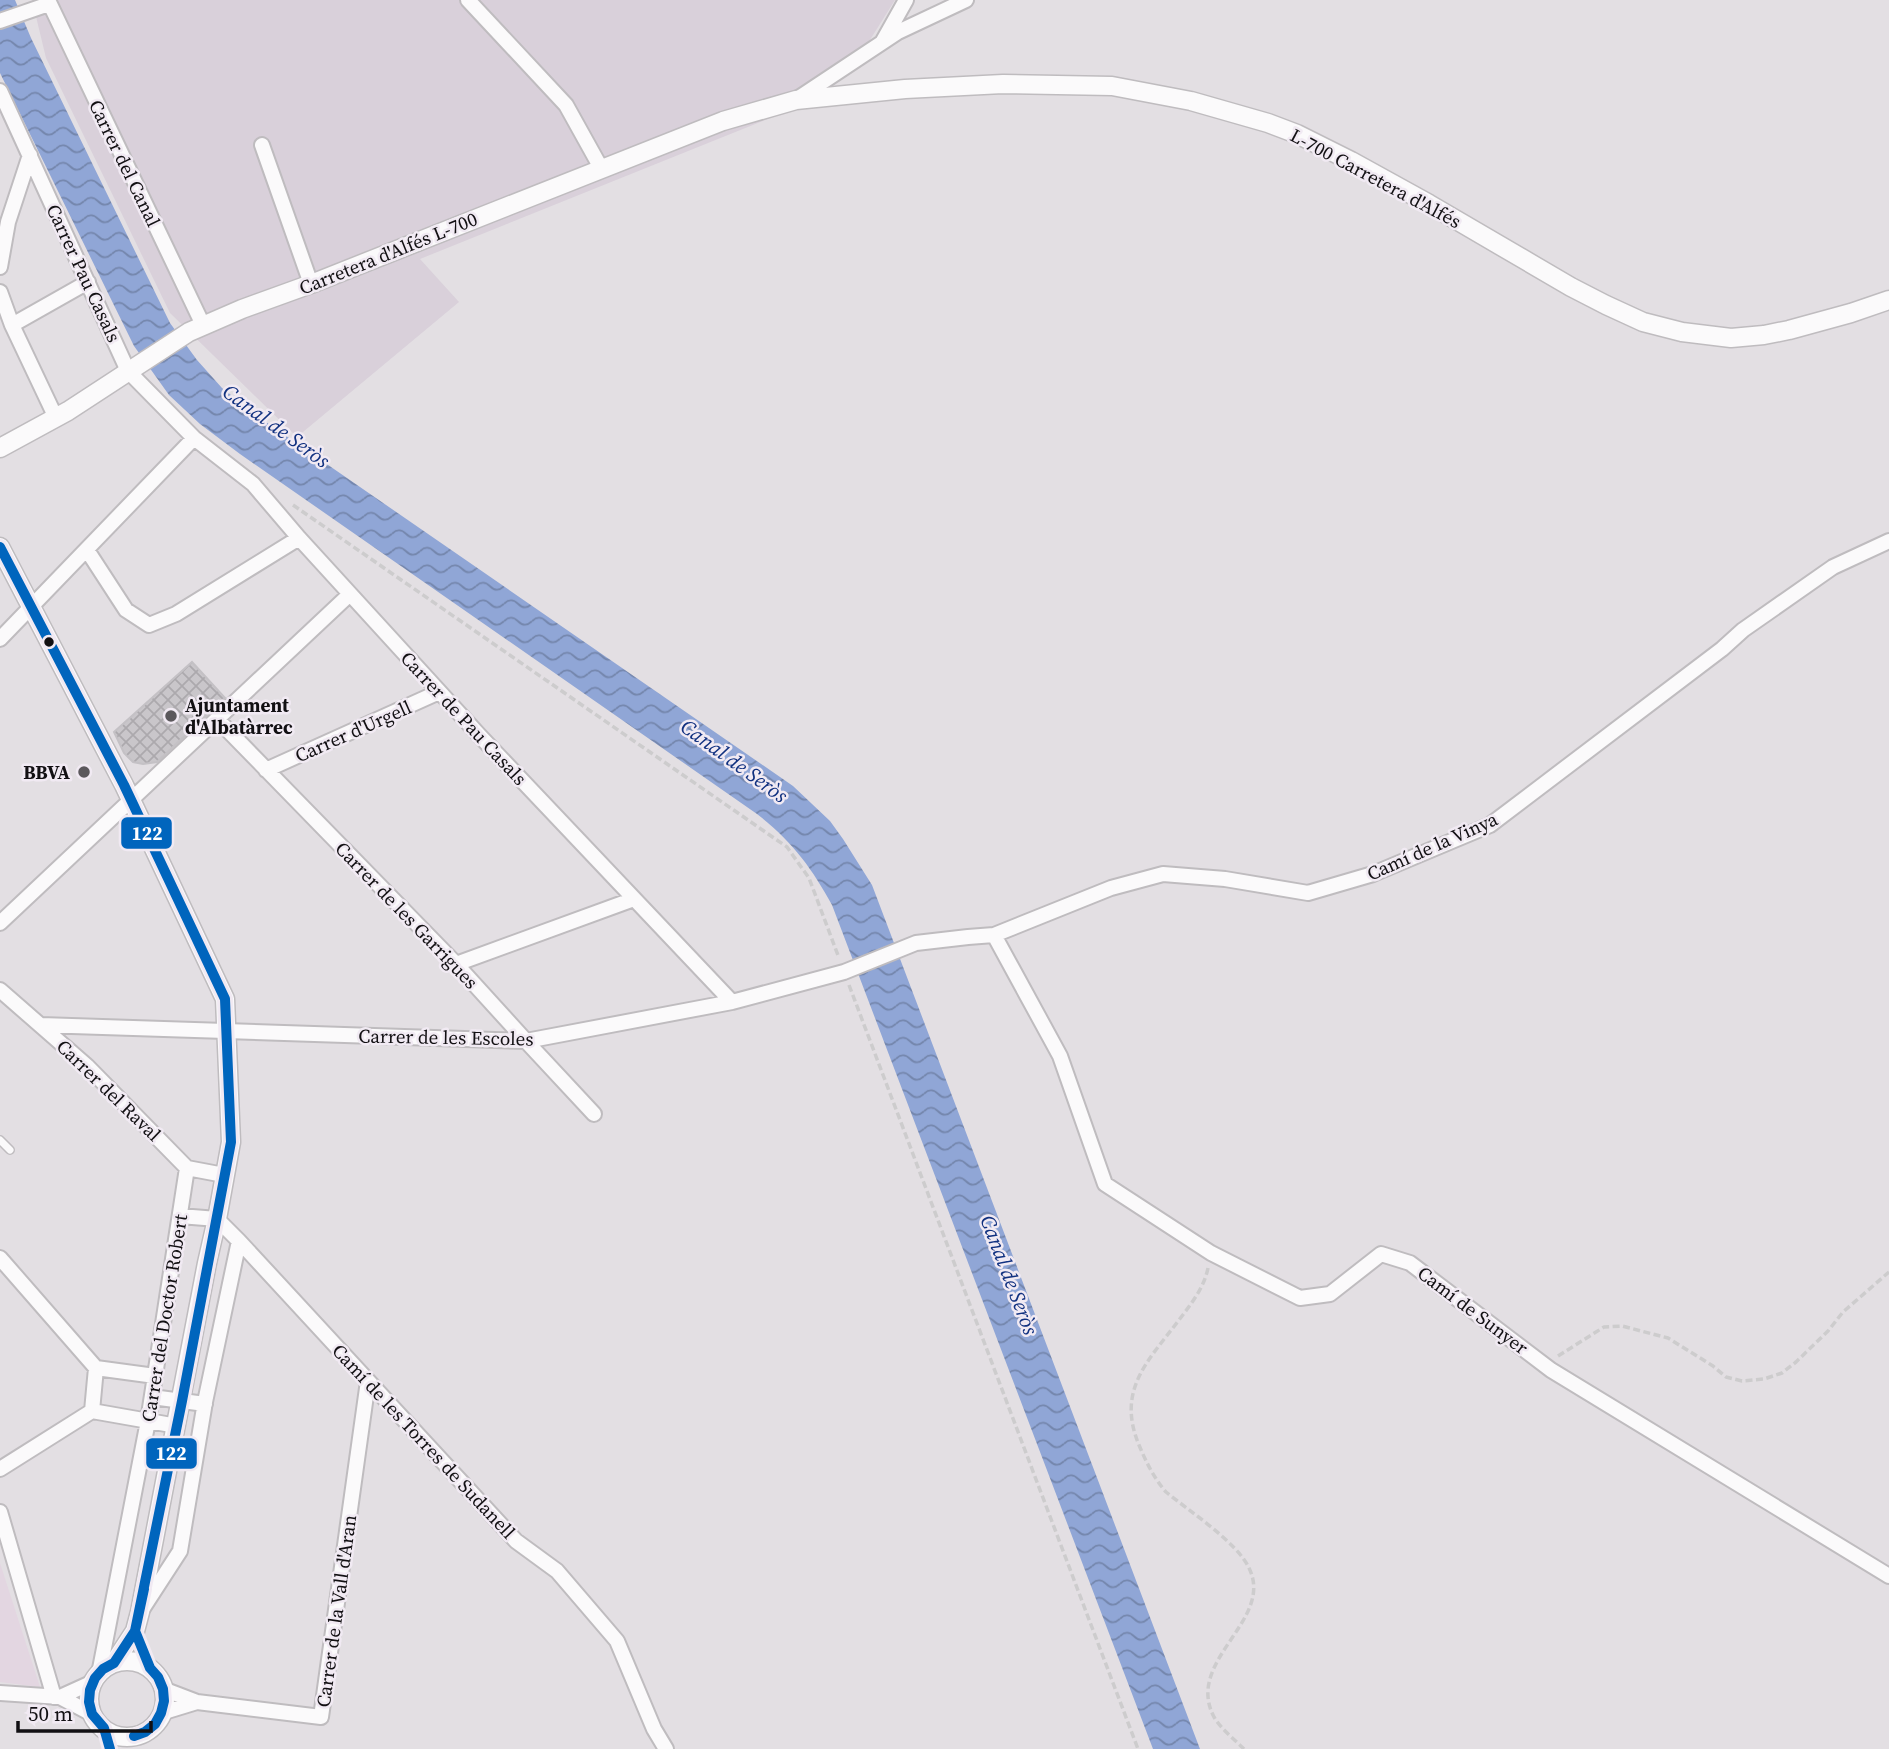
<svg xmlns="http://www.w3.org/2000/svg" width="1889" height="1749" font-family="'Source Serif 4',serif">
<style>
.built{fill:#d9d0da}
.education{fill:#e3d6e1}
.water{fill:url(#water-waves)}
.building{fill:url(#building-cross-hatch);stroke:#c4c1c5;stroke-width:2}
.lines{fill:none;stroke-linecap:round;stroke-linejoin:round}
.service-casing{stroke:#bfbcbf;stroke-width:10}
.minor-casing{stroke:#bfbcbf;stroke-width:18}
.tertiary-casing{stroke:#bfbcbf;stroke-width:21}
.path{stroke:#cdcccd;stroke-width:3.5;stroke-dasharray:7 3.5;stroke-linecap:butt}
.service{stroke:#fbfafb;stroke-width:7}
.minor{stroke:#fbfafb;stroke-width:14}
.tertiary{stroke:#fbfafb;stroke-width:18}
.bus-1-casing{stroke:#f1eaf3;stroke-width:16}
.bus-1{stroke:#0065bd;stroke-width:10}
.bus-dot{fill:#121013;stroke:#f1eaf3;stroke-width:2.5}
.poi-dot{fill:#5b585c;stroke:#f1eaf3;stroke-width:2.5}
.labels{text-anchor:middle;stroke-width:5;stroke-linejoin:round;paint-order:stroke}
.street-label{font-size:19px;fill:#121013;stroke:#f1eaf3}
.poi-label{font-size:19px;font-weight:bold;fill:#121013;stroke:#f1eaf3;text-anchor:start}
.water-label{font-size:21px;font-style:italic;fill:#113180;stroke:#f1eaf3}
.line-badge{stroke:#f1eaf3;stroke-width:2.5}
.badge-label{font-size:19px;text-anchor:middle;font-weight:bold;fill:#fff}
</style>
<defs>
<pattern id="water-waves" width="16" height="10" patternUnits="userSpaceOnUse" patternTransform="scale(1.75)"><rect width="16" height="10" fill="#90a6d6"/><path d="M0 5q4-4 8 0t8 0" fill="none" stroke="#7486ac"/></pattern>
<pattern id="building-cross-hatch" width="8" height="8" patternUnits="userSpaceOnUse" patternTransform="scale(1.75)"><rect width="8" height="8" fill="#c9c6ca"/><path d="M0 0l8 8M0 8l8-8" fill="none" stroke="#aca9ad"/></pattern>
</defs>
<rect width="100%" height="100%" fill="#e3dfe3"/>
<path class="built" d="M32 0H895L868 43 790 110 420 259 459 302 297 437 170 313 46 58Z"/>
<path class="education" d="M0 1563 40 1687 0 1682Z"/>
<path class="water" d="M0 0H15L31 38 170 323 197 360 222 388 263 420 793 786 830 821 843 839 872 885 1200 1749H1153L832 905C812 868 791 840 757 814L240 454 200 424 169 395 134 346 0 73Z"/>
<path class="building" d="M192 662 225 698 157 762 143 764 133 762 124 753 114 732Z"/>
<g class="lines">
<defs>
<path id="service" d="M0 1140 10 1150"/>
<path id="minor" d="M48 0 203 325
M468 0 566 105 601 168
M0 21 49 4
M883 41 906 0
M0 91 128 371 194 438 253 484 299 538 479 735 732 1002
M797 99 898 32 966 0
M262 145 311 284
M0 267 8 222 30 155
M0 292 12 325 56 418
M12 325 88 282
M87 550 126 610 149 625 176 614 299 538
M0 639 194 438
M217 719 456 964 526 1041 594 1114
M266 770 439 692
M0 923 350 594
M994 935 1060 1056 1105 1184 1211 1253 1300 1298 1330 1294 1381 1254 1410 1263 1551 1370 1889 1576
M456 964 634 899
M0 990 87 1066 187 1168 224 1175
M41 1025 526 1041 732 1002 844 972 916 943 968 937 994 935 1111 888 1163 874 1225 879 1308 893 1373 874 1490 825 1722 649 1743 630 1833 567 1889 541
M239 1241 516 1541 557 1571 617 1641 654 1729 666 1749
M0 1258 96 1368
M152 1397 205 1404
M92 1411 96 1368 155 1376
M0 1469 92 1411 177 1426
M0 1512 54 1697
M143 1608 180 1551 205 1402 239 1241 217 1219 180 1216
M99 1674 148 1421 187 1168
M163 1689 197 1702 321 1717 368 1381
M0 1693 60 1697 92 1714
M60 1697 93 1682
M161 1713 197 1702"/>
<path id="tertiary" d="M0 448 68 411 189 332 242 309 311 284 723 121 796 100 905 89 1003 84 1112 86 1191 101 1268 123 1297 134 1351 161 1429 204 1571 287 1606 305 1643 322 1682 332 1731 338 1764 335 1789 330 1851 313 1889 300
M0 547 124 785 225 999 231 1142 217 1219 207 1263 140 1612 135 1631 114 1663
M89 1699a38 38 0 1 1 76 0a38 38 0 1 1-76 0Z"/>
</defs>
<use href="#service" class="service-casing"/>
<use href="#minor" class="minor-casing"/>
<use href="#tertiary" class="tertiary-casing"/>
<path class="path" d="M293 505 787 847 809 878 839 958
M849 985 1138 1749
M1208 1268C1204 1288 1191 1304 1179 1320 1148 1361 1116 1390 1139 1445 1146 1462 1154 1478 1166 1492 1189 1511 1237 1542 1249 1568 1275 1621 1184 1660 1214 1717 1221 1729 1234 1739 1244 1749
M1558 1356 1604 1327 1622 1326 1668 1338 1713 1366 1726 1377 1742 1381 1764 1379 1782 1373 1796 1362 1828 1331 1843 1312 1889 1272"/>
<use href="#service" class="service"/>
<use href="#minor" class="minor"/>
<use href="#tertiary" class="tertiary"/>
<defs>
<path id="bus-1" d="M0 547 124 785 225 999 231 1142 182 1401 135 1631 114 1663 103 1669 95 1678 90 1690 89 1702 92 1714 104 1728 110 1749
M134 1736 145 1732 155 1724 161 1713 164 1701 163 1689 158 1677 150 1668 135 1631 144 1589"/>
</defs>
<use href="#bus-1" class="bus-1-casing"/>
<use href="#bus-1" class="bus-1"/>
</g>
<circle class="bus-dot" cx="49" cy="642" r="6"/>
<g class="poi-dot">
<circle cx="171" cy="716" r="7"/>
<circle cx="84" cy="772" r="7"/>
</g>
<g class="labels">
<g class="street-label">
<text transform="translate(125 163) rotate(64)" y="7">Carrer del Canal</text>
<text transform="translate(1376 178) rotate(28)" y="7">L-700 Carretera d'Alfés</text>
<text transform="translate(388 253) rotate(-22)" y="7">Carretera d'Alfés L-700</text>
<text transform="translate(84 273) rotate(65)" y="7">Carrer Pau Casals</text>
<text transform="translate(464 718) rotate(47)" y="7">Carrer de Pau Casals</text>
<text transform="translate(353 731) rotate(-24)" y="7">Carrer d'Urgell</text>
<text transform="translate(1432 846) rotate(-24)" y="7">Camí de la Vinya</text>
<text transform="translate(407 915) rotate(46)" y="7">Carrer de les Garrigues</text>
<text transform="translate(446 1037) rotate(1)" y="7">Carrer de les Escoles</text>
<text transform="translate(109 1090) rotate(44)" y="7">Carrer del Raval</text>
<text transform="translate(1473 1310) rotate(37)" y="7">Camí de Sunyer</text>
<text transform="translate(164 1318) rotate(-81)" y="7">Carrer del Doctor Robert</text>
<text transform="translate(424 1441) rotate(47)" y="7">Camí de les Torres de Sudanell</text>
<text transform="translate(336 1611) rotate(-82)" y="7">Carrer de la Vall d'Aran</text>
</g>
<g class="poi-label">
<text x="185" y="712">Ajuntament<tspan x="185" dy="22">d'Albatàrrec</tspan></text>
<text x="70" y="779" text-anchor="end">BBVA</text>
</g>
<g class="water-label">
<text transform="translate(276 426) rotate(36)" y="7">Canal de Seròs</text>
<text transform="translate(734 761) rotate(36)" y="7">Canal de Seròs</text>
<text transform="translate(1009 1275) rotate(69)" y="7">Canal de Seròs</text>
</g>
</g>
<g class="line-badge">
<rect x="120" y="816" width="53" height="34" rx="7" fill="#0065bd"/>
<rect x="145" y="1437" width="53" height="33" rx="7" fill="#0065bd"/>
</g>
<g class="badge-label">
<text x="147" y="840">122</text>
<text x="171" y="1460">122</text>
</g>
<path d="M18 1721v10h133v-10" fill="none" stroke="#121013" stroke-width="3.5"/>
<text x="28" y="1721" font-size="21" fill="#121013" stroke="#f1eaf3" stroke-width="5" paint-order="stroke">50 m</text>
</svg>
